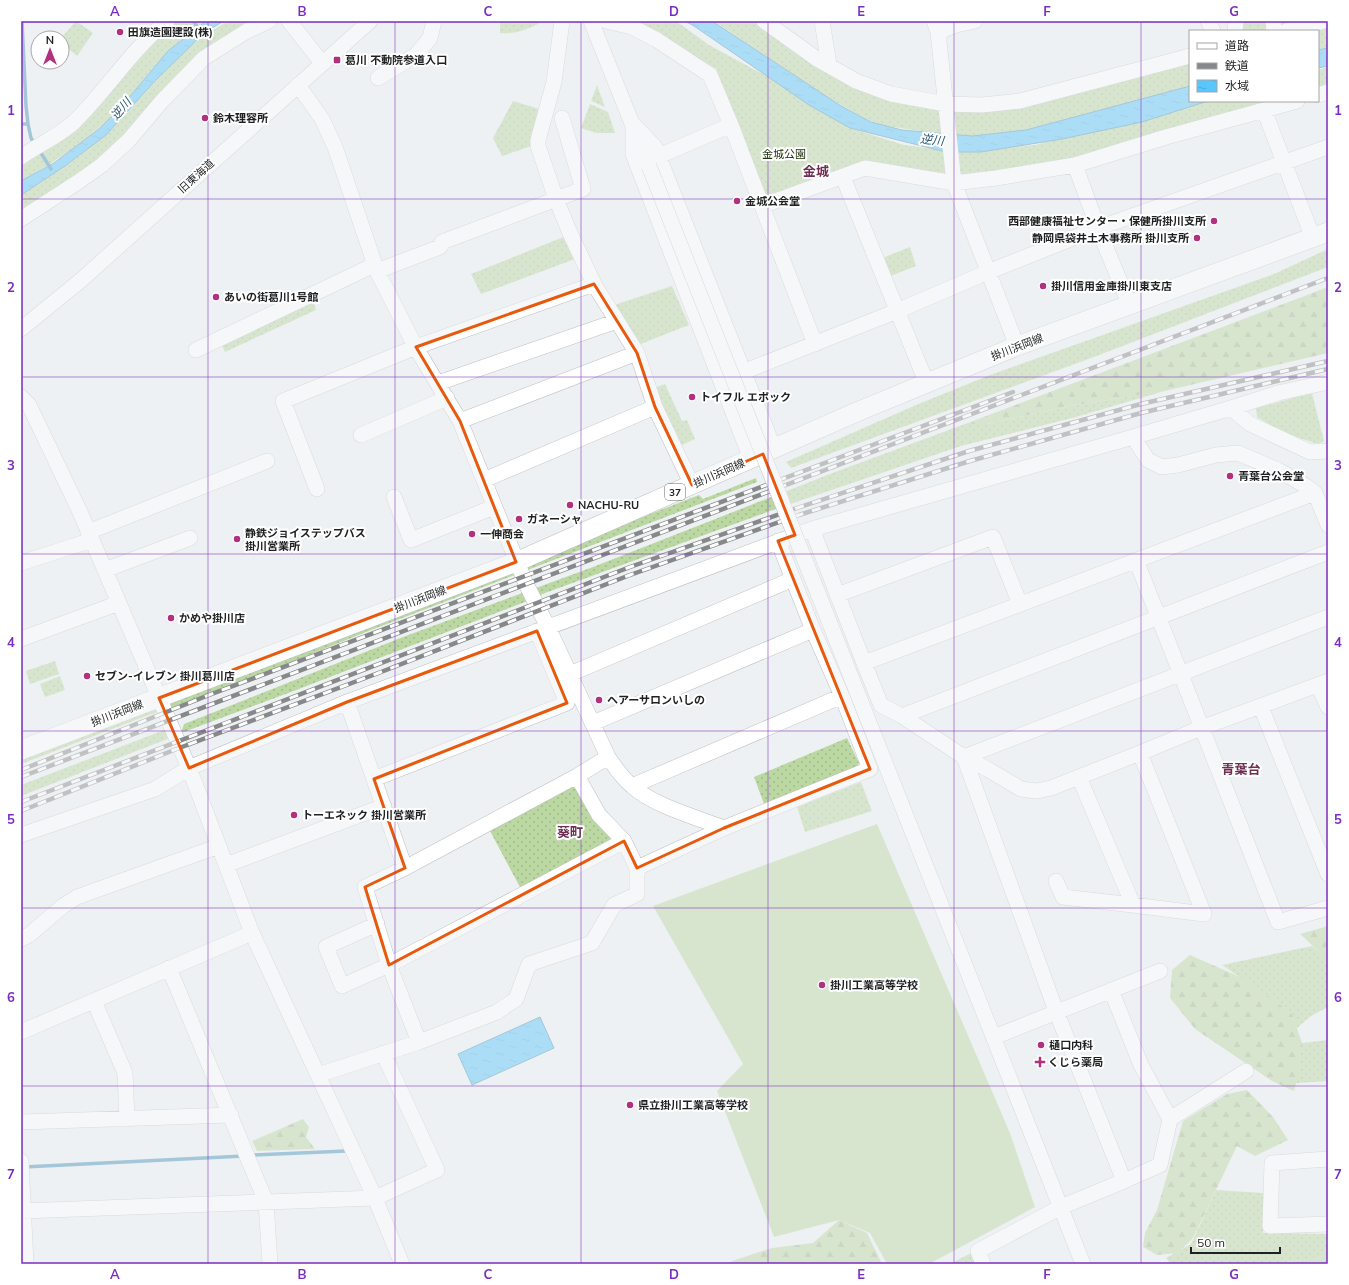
<svg xmlns="http://www.w3.org/2000/svg" width="1349" height="1285" font-family="Mulish,'Noto Sans JP',sans-serif">
<style>
.grass{fill:url(#grass-dots)}
.forest{fill:url(#forest-firs)}
.garden{fill:#bbd8a3}
.water{fill:url(#water-ripples);stroke:#4894bb}
.lines{fill:none;stroke-linecap:round;stroke-linejoin:round}
.stream{stroke:#4894bb;stroke-width:3.5}
.minor-casing{stroke:#bdbfc2;stroke-width:16}
.major-casing{stroke:#bdbfc2;stroke-width:20}
.minor{stroke:#fff;stroke-width:15}
.major{stroke:#fff;stroke-width:19}
.rail-casing{stroke:#868889;stroke-width:4.5}
.rail{stroke:#fff;stroke-width:3;stroke-dasharray:9;stroke-linecap:butt}
.minor-bridge-casing{stroke:#bdbfc2;stroke-width:16;stroke-linecap:butt}
.minor-bridge{stroke:#fff;stroke-width:15}
.marked{fill:none;stroke:#e8590c;stroke-width:3;stroke-linejoin:round}
.grid{fill:none;stroke:#7b2cbf;stroke-width:1;stroke-opacity:0.55}
.poi-dot{fill:#b1317e;stroke:#fff;stroke-width:1.5}
.labels{text-anchor:middle;stroke-width:4;stroke-linejoin:round;paint-order:stroke}
.shield{fill:#fff;stroke:#626364;stroke-width:1}
.shield-label{font-size:10px;font-weight:bold;fill:#1f2021}
.poi-label{font-size:11px;font-weight:bold;fill:#1f2021;stroke:#fff;text-anchor:start}
.park-label{font-size:11px;fill:#233511;stroke:#fff}
.street-label{font-size:11px;fill:#1f2021;stroke:#fff}
.water-label{font-size:12px;font-style:italic;fill:#2b586f;stroke:#fff}
.quarter-label{font-size:13px;font-weight:bold;fill:#6e2f52;stroke:#fff}
.neatline{fill:none;stroke:#7b2cbf;stroke-width:1.5}
.grid-label{font-size:13px;text-anchor:middle;font-weight:bold;fill:#7b2cbf}
</style>
<defs>
<pattern id="grass-dots" width="8" height="8" patternUnits="userSpaceOnUse"><rect width="8" height="8" fill="#bbd8a3"/><path d="M2 2h.1M6 6h.1" fill="none" stroke="#a0b98c" stroke-width="1.8" stroke-linecap="round"/></pattern>
<pattern id="forest-firs" width="22" height="20" patternUnits="userSpaceOnUse"><rect width="22" height="20" fill="#bbd8a3"/><path d="M5 1l3.5 6h-7zM16 11l3.5 6h-7z" fill="#a0b98c"/></pattern>
<pattern id="water-ripples" width="26" height="14" patternUnits="userSpaceOnUse"><rect width="26" height="14" fill="#59c6fd"/><path d="M2 4q2-2 4 0t4 0M15 11q2-2 4 0t4 0" fill="none" stroke="#4daad9"/></pattern>
</defs>
<rect width="100%" height="100%" fill="#eef1f3"/>
<path class="grass" d="M76 21 93 33 77 56 62 43V38H61Z
M176 21H207C190 33 174 44 160 60 144 77 131 97 115 113 87 141 55 162 21 181V163L148 44Z
M228 21H252L241 26 187 65 116 152 21 210V195C52 175 85 155 112 128 142 99 167 65 199 39 208 32 219 27 228 21Z
M500 21H544C530 28 516 35 500 33Z
M628 21H676L709 45 772 79 850 128 904 145 961 152 1035 145 1201 101H1293L1083 160 959 177 860 164 771 197 761 196 719 84 717 69Z
M714 21H758L856 86 980 106 1190 56V86L1026 130 972 136 928 132 886 126 868 120 823 95Z
M1239 21H1304L1269 31H1238Z
M1328 21V48L1318 51V31H1286Z
M1328 67V91L1318 94V70Z
M597 85 605 107 591 101Z
M513 101 539 109 534 145 502 156 493 138Z
M590 104 608 112 615 133H596L581 128Z
M566 236 575 259 481 294 471 274Z
M910 247 916 266 888 277 880 259Z
M1328 249V267L1094 357 791 468 786 462 916 405 990 375 1274 274Z
M672 286 689 325 633 347 608 307Z
M312 298 316 310 225 352 221 343Z
M665 384 682 421 687 420 695 439 682 445 692 468 687 471 649 390Z
M1168 390 1076 417 961 446 770 511 545 593 525 602 291 692 181 733 184 724 403 637 593 567 835 472 965 424H987L1071 406Z
M1312 393 1324 441 1318 444 1284 433 1257 417 1256 408Z
M756 478 757 482 366 632 209 695 146 716 21 764V759L699 495 703 499Z
M55 661 59 674 30 684 26 671Z
M60 676 65 690 45 697 40 684Z
M167 729 170 738 21 796V785Z
M847 738 859 763 856 769 764 804 754 777Z
M861 782 872 811 805 832 797 807Z
M573 784 612 834 611 841 521 889 489 829Z
M1312 946 1328 958V1007L1311 1016 1297 1028 1288 1011 1222 965Z
M1328 1040V1081L1296 1083 1302 1043Z
M1216 1190 1263 1193V1233L1328 1234V1253L1318 1258 1271 1264H1171L1166 1258 1191 1244Z
M975 1251 981 1264H950Z"/>
<path class="forest" d="M1328 287V353L1169 390 1071 406 987 424H965Z
M1328 926V960L1300 934Z
M1190 955 1249 981 1292 1014 1302 1043 1299 1073 1294 1091 1272 1081 1195 1029 1170 998 1172 970Z
M1247 1090 1273 1117 1288 1140 1255 1156 1237 1146 1193 1238 1178 1253 1157 1255 1143 1247 1145 1233 1157 1210 1183 1121 1227 1094Z
M303 1119 309 1127 306 1137 315 1149 257 1151 252 1141Z
M839 1220 867 1233 882 1264H729L732 1261 772 1248 813 1243Z
M1328 1253V1264H1272L1318 1258Z"/>
<path class="garden" d="M877 824 1010 1133 1035 1207 929 1264H887L870 1233 839 1220 774 1237 717 1091 743 1064 653 906Z"/>
<path class="water" d="M206 21H224L205 32 157 79 106 135 65 166 21 195V181L54 163 99 129 120 108 168 51Z
M685 21H712L841 106 871 122 902 130 972 136 1026 130 1190 86V101H1208L1142 122 1062 139 981 152H946L850 128 809 105 694 26Z
M1328 48V66L1318 68V50Z
M540 1017 554 1048 472 1085 458 1054Z"/>
<g class="lines">
<path class="stream" d="M193 21 200 30
M21 124H28L26 106 22 21
M28 124 31 138 34 143
M39 150 51 169
M252 1155 346 1151
M24 1167 244 1156"/>
<defs>
<path id="minor" d="M289 21 322 63
M562 21 554 82 538 140V146L556 199 570 233 595 286 637 353 655 407 692 485
M591 21 649 166
M606 21 632 27 657 40 710 75 731 125 762 206 865 168 954 183 996 178 1075 165 1166 137 1297 101
M764 21 817 59 856 81 891 94 946 104 982 105 1020 101 1190 56
M822 21 829 65
M934 21 938 32 954 183 1017 346
M1208 21 1213 31
M1273 21 1274 31
M1235 31 1236 21
M1286 31 1324 21
M938 32 956 25 975 21
M378 78 416 55 430 38 434 21
M298 85 322 119 335 147 377 271 416 348 460 421 526 584 548 627 608 757C615 767 622 778 632 786 652 805 698 818 724 828L870 769 842 696
M1318 95 1328 92
M1264 110 1313 238
M633 124V154L751 459
M633 124 655 147 774 449
M659 156 731 125
M21 157C38 145 57 137 73 123 106 91 131 50 167 21
M1075 165 1098 228 1130 306
M843 177 927 384
M762 206 815 344
M21 219 78 182 102 165 129 140 162 101 204 58 247 31 269 21
M377 271 440 247 442 242 583 189 562 118
M21 329 80 281 370 21
M196 350 374 265
M743 372 897 311 988 272 1098 228 1328 147
M438 383 617 321
M21 397 29 405 80 512 119 603 189 768 252 933 375 1198 402 1264
M1231 408 1250 424 1310 452 1328 451
M460 421 637 353
M361 435 447 398
M1133 437 1148 460 1162 467 1178 465 1216 455 1238 453 1278 470 1306 486 1315 493 1328 525
M484 480 655 407
M317 489 283 401 416 347 594 284
M394 497 411 540 494 507
M812 529 864 663 881 705 902 716 964 757 989 770 1021 789 1037 791 1051 788 1140 753 1201 728 1328 681
M88 532 267 461
M1136 560 1278 922 1328 908
M21 563 92 540
M105 570 190 538
M837 595 993 537 1020 604
M21 639 119 603
M864 663 1315 493
M570 674 793 579
M1318 685 1328 707
M347 702 405 868
M1261 707 1328 874
M902 716 1328 552
M593 723 813 630
M964 757 1056 1011 1124 1181
M964 757 1328 617
M374 779 567 703 537 631
M632 786 842 696 813 630 778 541
M910 826 1083 1264
M21 835 155 789 189 768 347 702 812 529 1133 437 1231 408 1278 393 1328 382
M226 865 384 806
M637 868 724 828
M1056 881 1063 897 1133 905 1079 777
M1133 905 1204 914 1140 753
M377 924 326 947 342 986 389 965 624 841
M21 939 29 935 63 906 77 897 219 846
M169 968 266 1202 270 1264
M1111 990 1141 1065 1170 1119
M94 1001 125 1073 127 1119
M21 1032 252 933
M994 1037 1160 971
M419 1042 497 1012 516 999 529 964 592 943 614 905 637 894V868L624 841 599 815 577 776
M318 1075 419 1042 389 965 365 887 405 868 577 776 608 757
M21 1122 231 1115
M1328 1159 1272 1163 1270 1226 1328 1224
M21 1161 26 1264
M21 1211 375 1198 437 1170 383 1053
M983 1264 978 1251 1061 1207 1124 1181 1160 1165 1170 1119 1246 1071"/>
<path id="major" d="M21 750 516 562 859 411 1017 346 1328 232"/>
</defs>
<use href="#minor" class="minor-casing"/>
<use href="#major" class="major-casing"/>
<use href="#minor" class="minor"/>
<use href="#major" class="major"/>
<defs>
<path id="rail" d="M21 770 209 695 1013 392
M21 777 1328 278
M21 802 630 567 797 508 969 451 1141 404 1328 361
M21 811 174 750 381 672 630 575 799 515 970 461 1141 413 1328 369"/>
</defs>
<use href="#rail" class="rail-casing"/>
<use href="#rail" class="rail"/>
<defs>
<path id="minor-bridge" d="M649 166 910 826"/>
</defs>
<use href="#minor-bridge" class="minor-bridge-casing"/>
<use href="#minor-bridge" class="minor-bridge"/>
</g>
<path d="M0 0H1349V1285H0ZM594 284 637 353 655 407 692 485 763 454 795 535 778 541 870 769 724 828 637 868 624 841 389 965 365 887 405 868 374 779 567 703 537 631 347 702 189 768 159 698 516 562 460 421 416 347Z" fill="#eef1f3" fill-opacity=".55" fill-rule="evenodd"/>
<path class="marked" d="M594 284 637 353 655 407 692 485 763 454 795 535 778 541 870 769 724 828 637 868 624 841 389 965 365 887 405 868 374 779 567 703 537 631 347 702 189 768 159 698 516 562 460 421 416 347Z"/>
<path class="grid" d="M208 21V1264M395 21V1264M581 21V1264M768 21V1264M954 21V1264M1141 21V1264M21 199H1328M21 377H1328M21 554H1328M21 731H1328M21 908H1328M21 1086H1328"/>
<g class="poi-dot">
<circle cx="120" cy="32" r="4"/>
<rect x="333" y="56" width="8" height="8" rx="2"/>
<circle cx="205" cy="118" r="4"/>
<circle cx="737" cy="201" r="4"/>
<circle cx="1214" cy="221" r="4"/>
<circle cx="1197" cy="238" r="4"/>
<circle cx="1043" cy="286" r="4"/>
<circle cx="216" cy="297" r="4"/>
<circle cx="692" cy="397" r="4"/>
<circle cx="1230" cy="476" r="4"/>
<circle cx="570" cy="505" r="4"/>
<circle cx="519" cy="519" r="4"/>
<circle cx="472" cy="534" r="4"/>
<circle cx="237" cy="539" r="4"/>
<circle cx="171" cy="618" r="4"/>
<circle cx="87" cy="676" r="4"/>
<circle cx="599" cy="700" r="4"/>
<circle cx="294" cy="815" r="4"/>
<circle cx="822" cy="985" r="4"/>
<circle cx="1041" cy="1045" r="4"/>
<path d="M1038 1056h4v4h4v4h-4v4h-4v-4h-4v-4h4z"/>
<circle cx="630" cy="1105" r="4"/>
</g>
<g class="labels">
<rect class="shield" x="665" y="484" width="20" height="16" rx="3"/>
<g class="shield-label">
<text x="675" y="496">37</text>
</g>
<g class="poi-label">
<text x="128" y="36">田旗造園建設(株)</text>
<text x="345" y="64">葛川 不動院参道入口</text>
<text x="213" y="122">鈴木理容所</text>
<text x="745" y="205">金城公会堂</text>
<text x="1206" y="225" text-anchor="end">西部健康福祉センター・保健所掛川支所</text>
<text x="1189" y="242" text-anchor="end">静岡県袋井土木事務所 掛川支所</text>
<text x="1051" y="290">掛川信用金庫掛川東支店</text>
<text x="224" y="301">あいの街葛川1号館</text>
<text x="700" y="401">トイフル エポック</text>
<text x="1238" y="480">青葉台公会堂</text>
<text x="578" y="509">NACHU-RU</text>
<text x="527" y="523">ガネーシャ</text>
<text x="245" y="537">静鉄ジョイステップバス<tspan x="245" dy="13">掛川営業所</tspan></text>
<text x="480" y="538">一伸商会</text>
<text x="179" y="622">かめや掛川店</text>
<text x="95" y="680">セブン-イレブン 掛川葛川店</text>
<text x="607" y="704">ヘアーサロンいしの</text>
<text x="302" y="819">トーエネック 掛川営業所</text>
<text x="830" y="989">掛川工業高等学校</text>
<text x="1049" y="1049">樋口内科</text>
<text x="1048" y="1066">くじら薬局</text>
<text x="638" y="1109">県立掛川工業高等学校</text>
</g>
<g class="park-label">
<text x="784" y="158">金城公園</text>
</g>
<g class="street-label">
<text transform="translate(196 176) rotate(-42)" y="4">旧東海道</text>
<text transform="translate(1017 347) rotate(-21)" y="4">掛川浜岡線</text>
<text transform="translate(719 473) rotate(-24)" y="4">掛川浜岡線</text>
<text transform="translate(420 599) rotate(-21)" y="4">掛川浜岡線</text>
<text transform="translate(117 713) rotate(-21)" y="4">掛川浜岡線</text>
</g>
<g class="water-label">
<text transform="translate(121 109) rotate(-49)" y="4">逆川</text>
<text transform="translate(932 140) rotate(6)" y="4">逆川</text>
</g>
<g class="quarter-label">
<text x="816" y="176">金城</text>
<text x="1241" y="774">青葉台</text>
<text x="570" y="837">葵町</text>
</g>
</g>
<rect width="1349" height="1285" fill="none" stroke="#ffffff" stroke-width="44"/>
<rect x="1189" y="30" width="130" height="72" fill="#ffffff" stroke="#a5a6a6"/>
<rect x="1197" y="43" width="20" height="6" fill="#ffffff" stroke="#a5a6a6"/>
<text x="1225" y="50" font-size="12" fill="#1f2021">道路</text>
<rect x="1197" y="63" width="20" height="6" fill="#868889" stroke="#a5a6a6"/>
<text x="1225" y="70" font-size="12" fill="#1f2021">鉄道</text>
<rect x="1197" y="80" width="20" height="12" fill="url(#water-ripples)" stroke="#a5a6a6"/>
<text x="1225" y="90" font-size="12" fill="#1f2021">水域</text>
<g transform="translate(50 50)"><circle r="19" fill="#ffffff" stroke="#a5a6a6"/>
<path d="M0-3L7 15L0 10L-7 15Z" fill="#b1317e"/>
<text y="-6" font-size="11" font-weight="bold" text-anchor="middle" fill="#1f2021">N</text>
</g>
<path d="M1191 1247v6h89v-6" fill="none" stroke="#1f2021" stroke-width="2"/>
<text x="1197" y="1247" font-size="12" fill="#1f2021" stroke="#ffffff" stroke-width="3" paint-order="stroke">50 m</text>
<rect x="22" y="22" width="1305" height="1241" class="neatline"/>
<g class="grid-label">
<text x="115" y="16">A</text>
<text x="302" y="16">B</text>
<text x="488" y="16">C</text>
<text x="674" y="16">D</text>
<text x="861" y="16">E</text>
<text x="1047" y="16">F</text>
<text x="1234" y="16">G</text>
<text x="11" y="115">1</text>
<text x="1338" y="115">1</text>
<text x="11" y="292">2</text>
<text x="1338" y="292">2</text>
<text x="11" y="470">3</text>
<text x="1338" y="470">3</text>
<text x="11" y="647">4</text>
<text x="1338" y="647">4</text>
<text x="11" y="824">5</text>
<text x="1338" y="824">5</text>
<text x="11" y="1002">6</text>
<text x="1338" y="1002">6</text>
<text x="11" y="1179">7</text>
<text x="1338" y="1179">7</text>
<text x="115" y="1279">A</text>
<text x="302" y="1279">B</text>
<text x="488" y="1279">C</text>
<text x="674" y="1279">D</text>
<text x="861" y="1279">E</text>
<text x="1047" y="1279">F</text>
<text x="1234" y="1279">G</text>
</g>
</svg>
